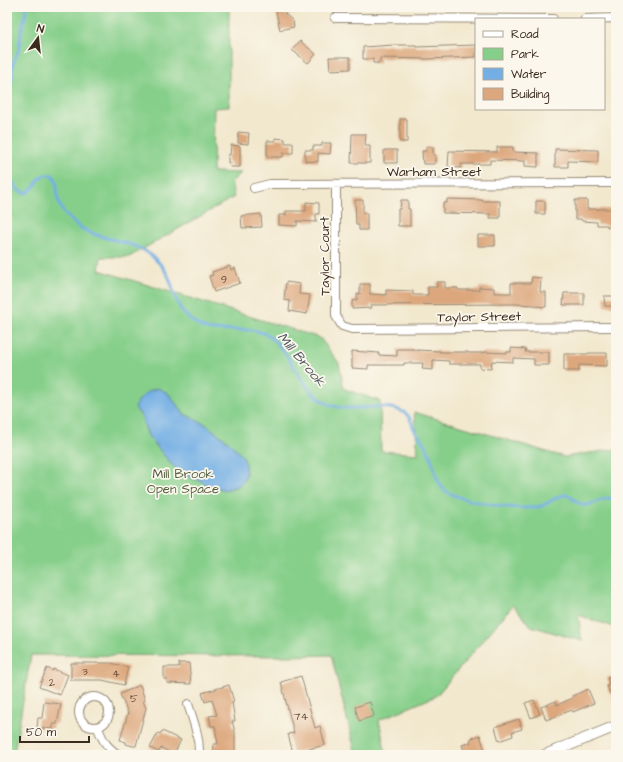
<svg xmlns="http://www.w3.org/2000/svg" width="623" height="762" font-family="'Architects Daughter',sans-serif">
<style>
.green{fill:#86cf8a;stroke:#607c54}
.water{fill:#73afe4;stroke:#576c81}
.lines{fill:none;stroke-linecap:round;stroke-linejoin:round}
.stream{stroke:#73afe4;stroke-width:3}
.building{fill:#dda77d}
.minor-casing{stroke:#968976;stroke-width:10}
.tertiary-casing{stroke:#968976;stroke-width:12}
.minor{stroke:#fff;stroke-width:8}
.tertiary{stroke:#fff;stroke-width:10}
.labels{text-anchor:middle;stroke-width:3.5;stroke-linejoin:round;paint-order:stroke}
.number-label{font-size:11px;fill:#644936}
.street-label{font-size:13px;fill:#3b2a1e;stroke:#fbf7ec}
.park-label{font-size:13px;fill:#525c3e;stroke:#fbf7ec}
.water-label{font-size:14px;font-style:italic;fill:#4f5963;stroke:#fbf7ec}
</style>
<rect width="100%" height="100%" fill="#fbf7ec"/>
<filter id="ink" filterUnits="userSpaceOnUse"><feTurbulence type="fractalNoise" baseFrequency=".025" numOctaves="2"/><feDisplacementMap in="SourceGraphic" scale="8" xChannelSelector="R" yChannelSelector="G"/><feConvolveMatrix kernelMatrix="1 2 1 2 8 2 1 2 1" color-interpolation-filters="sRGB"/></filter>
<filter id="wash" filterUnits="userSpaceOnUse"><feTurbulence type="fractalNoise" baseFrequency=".012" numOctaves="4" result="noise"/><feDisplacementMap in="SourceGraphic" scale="16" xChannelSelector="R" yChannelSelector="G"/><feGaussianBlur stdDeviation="0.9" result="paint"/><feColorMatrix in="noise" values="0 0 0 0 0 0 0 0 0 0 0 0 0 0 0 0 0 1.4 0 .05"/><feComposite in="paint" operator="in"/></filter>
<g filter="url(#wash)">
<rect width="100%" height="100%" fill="#f2e8ce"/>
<path class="green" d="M7 7H229V107L214 108 213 172 241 173 231 182 234 197 129 257H101L99 270 320 338 339 363 344 389 380 401 381 451 418 454 414 412 564 457 616 449V620L614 627 578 615 582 641 531 626 513 605 436 696 379 720 386 755H356L331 655 287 656 31 655 14 753 7 752Z"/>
<path class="water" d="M158 388 168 393 184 414 205 424 229 442 243 457 245 462 246 475 242 483 238 486 225 490 207 485 201 481 183 475 171 464 148 436 141 416 135 408C138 398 148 390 158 388Z"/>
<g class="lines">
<path class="stream" d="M7 103V90L12 80 13 63 19 49 21 31 25 17 26 7
M7 174 18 190 25 193C39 190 35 172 52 175 58 180 57 188 57 195 58 202 61 210 66 215 90 244 127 235 152 256 160 263 168 273 171 283 174 292 176 303 182 311 186 316 192 321 198 325 216 338 249 321 270 337 293 355 300 390 328 404 351 415 382 399 405 413 412 417 411 425 415 431 420 438 426 445 429 453 434 464 436 486 447 492 466 502 518 511 538 507 548 505 555 496 565 495 573 495 575 504 584 505 592 506 598 500 605 499 609 498 612 498 616 498"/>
</g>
<g id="blocks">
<path class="building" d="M275 7H298L299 10 284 13 293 21 294 27 280 30Z
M300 41 316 54 308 63 292 50Z
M394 45H416V47L476 45V57L427 59 380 58V63H373V59H363V47Z
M329 57H350V69L330 70Z
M400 119H407V142H400Z
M238 132 249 133 248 144 238 143Z
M352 134H366L365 146H370V163H351Z
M275 138 285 139V143H293V153H283V157H267V141H275Z
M322 143H331L330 154 318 153V162L305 161V150H313V146H322Z
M231 145 240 146V167H230L231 163H228V155H230Z
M426 147H433V155H435V164H423L422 151H426Z
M497 147H513V152L538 153V167L525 166V161L490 160V164H461V168L448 167 449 151 497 152Z
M555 149 598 150V162L568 161V167H555Z
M384 150H397V163H384Z
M447 199 482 200V201H500V218H490V214L443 213V203H447Z
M355 200H363V213H367V230H359V225H356Z
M401 200H408V209H410V226H398V209H400Z
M575 200H587V209H616V225H615V227H607V225H597V222L582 221 581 219H575Z
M536 201H545V214H536Z
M306 202 319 203V214H316V222L297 221V226L279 225V215H286V211H306Z
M261 214 262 227 242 228 241 216Z
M478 235H495V246H478Z
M230 266 231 270 235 268 240 283 214 292 209 276 213 275 212 272Z
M532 277 541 278 540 292H546V307L535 306V305L516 304 370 305 371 308 352 309V301L357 300V294H360V284H370V294L386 295V290L413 291V295H428V287H437V282H445V288H458V290H479V287L494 288V293H511V283H531Z
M286 282 300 284 299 294 310 295 307 314 289 311 290 301 284 300Z
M564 293H584V305H563Z
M604 296H616V306H605Z
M511 348 526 349 525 352H549V365H534V359L513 358V362L492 361 491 369 480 368V364H449V361L433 360V370L422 369 423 363H404V365H368V369L352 368V351L379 353 378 355 397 356V349H414V350L440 351 439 352H468V353H484V352L507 353V352H511Z
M588 353H607V366L579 365V371H564V354H587Z
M71 663H111L128 667 124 685 102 680H71Z
M179 663H189L191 684 167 683V679H164V667H179Z
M47 668 53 671V669L68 675 60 695 39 687Z
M616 675V702L614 703 611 693 609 692 607 685 609 684 607 678Z
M301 676 315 728 320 726 325 745 293 753 288 734 294 733 281 682Z
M140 685 145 700 143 701 146 708 136 746H133L126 744V742L120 740 128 713 120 694Z
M229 685 234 702H232L235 721H232L235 732V755H213L214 744H218L215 726H211L209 716 217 715 212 700 205 702 202 693Z
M588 689 594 703 573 712 572 710 546 720 541 707 556 701 557 705 573 698 572 696Z
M534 700 540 714 531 718 525 703Z
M44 702 61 704 57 724H53V729L37 728 38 718H42Z
M370 702 374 716 359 721 355 707Z
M519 719 522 729 512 732 513 736 499 741 495 727Z
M162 731 181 740 174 754 161 748 159 752 150 748 158 733 160 734Z
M480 735 485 751 471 755H466L462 745 471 742 470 740 472 738Z"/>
</g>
</g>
<g filter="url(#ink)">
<use href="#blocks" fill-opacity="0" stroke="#968976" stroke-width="1"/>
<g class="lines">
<defs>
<path id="minor" d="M335 18 553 19
M585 19 616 18
M336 184V316L342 326 352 329 616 327
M254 188 270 184 616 183
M79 712a15 15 0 1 1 30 0a15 15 0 1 1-30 0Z
M188 704C193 720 200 738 199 755
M98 728C103 741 107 748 119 755"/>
<path id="tertiary" d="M545 755 616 726"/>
</defs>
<use href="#minor" class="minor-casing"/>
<use href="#tertiary" class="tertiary-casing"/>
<use href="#minor" class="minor"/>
<use href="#tertiary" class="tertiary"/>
</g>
</g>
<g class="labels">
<g class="number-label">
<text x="224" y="283">9</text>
<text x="85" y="675">3</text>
<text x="116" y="677">4</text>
<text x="52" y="686">2</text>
<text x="134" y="702">5</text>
<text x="301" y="720">74</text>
</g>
<g class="street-label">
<text x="434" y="176">Warham Street</text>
<text transform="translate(324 256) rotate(-90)" y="5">Taylor Court</text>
<text transform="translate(479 316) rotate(-1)" y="5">Taylor Street</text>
</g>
<g class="park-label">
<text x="183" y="478">Mill Brook<tspan x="183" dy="15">Open Space</tspan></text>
</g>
<g class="water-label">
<text transform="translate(302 359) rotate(50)" y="5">Mill Brook</text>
</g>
</g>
<rect width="623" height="762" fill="none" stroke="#fbf7ec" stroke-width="24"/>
<rect x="475" y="18" width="130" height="92" fill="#fbf7ec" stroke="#aea59a"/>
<rect x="483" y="31" width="20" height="6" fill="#ffffff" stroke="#aea59a"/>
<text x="511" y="38" font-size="12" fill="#3b2a1e">Road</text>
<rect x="483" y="48" width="20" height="12" fill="#86cf8a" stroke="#aea59a"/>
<text x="511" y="58" font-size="12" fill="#3b2a1e">Park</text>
<rect x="483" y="68" width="20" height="12" fill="#73afe4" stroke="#aea59a"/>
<text x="511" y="78" font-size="12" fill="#3b2a1e">Water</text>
<rect x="483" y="88" width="20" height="12" fill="#dda77d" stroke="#aea59a"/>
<text x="511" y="98" font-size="12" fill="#3b2a1e">Building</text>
<g transform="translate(38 38) rotate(15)" stroke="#fbf7ec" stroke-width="3" paint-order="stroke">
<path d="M0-3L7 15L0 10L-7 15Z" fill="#3b2a1e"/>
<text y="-6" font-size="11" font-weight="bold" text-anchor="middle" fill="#3b2a1e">N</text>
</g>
<path d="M20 736v6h69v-6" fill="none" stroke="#3b2a1e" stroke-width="2"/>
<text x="26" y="736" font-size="12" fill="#3b2a1e" stroke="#fbf7ec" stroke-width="3" paint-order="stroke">50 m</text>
</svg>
